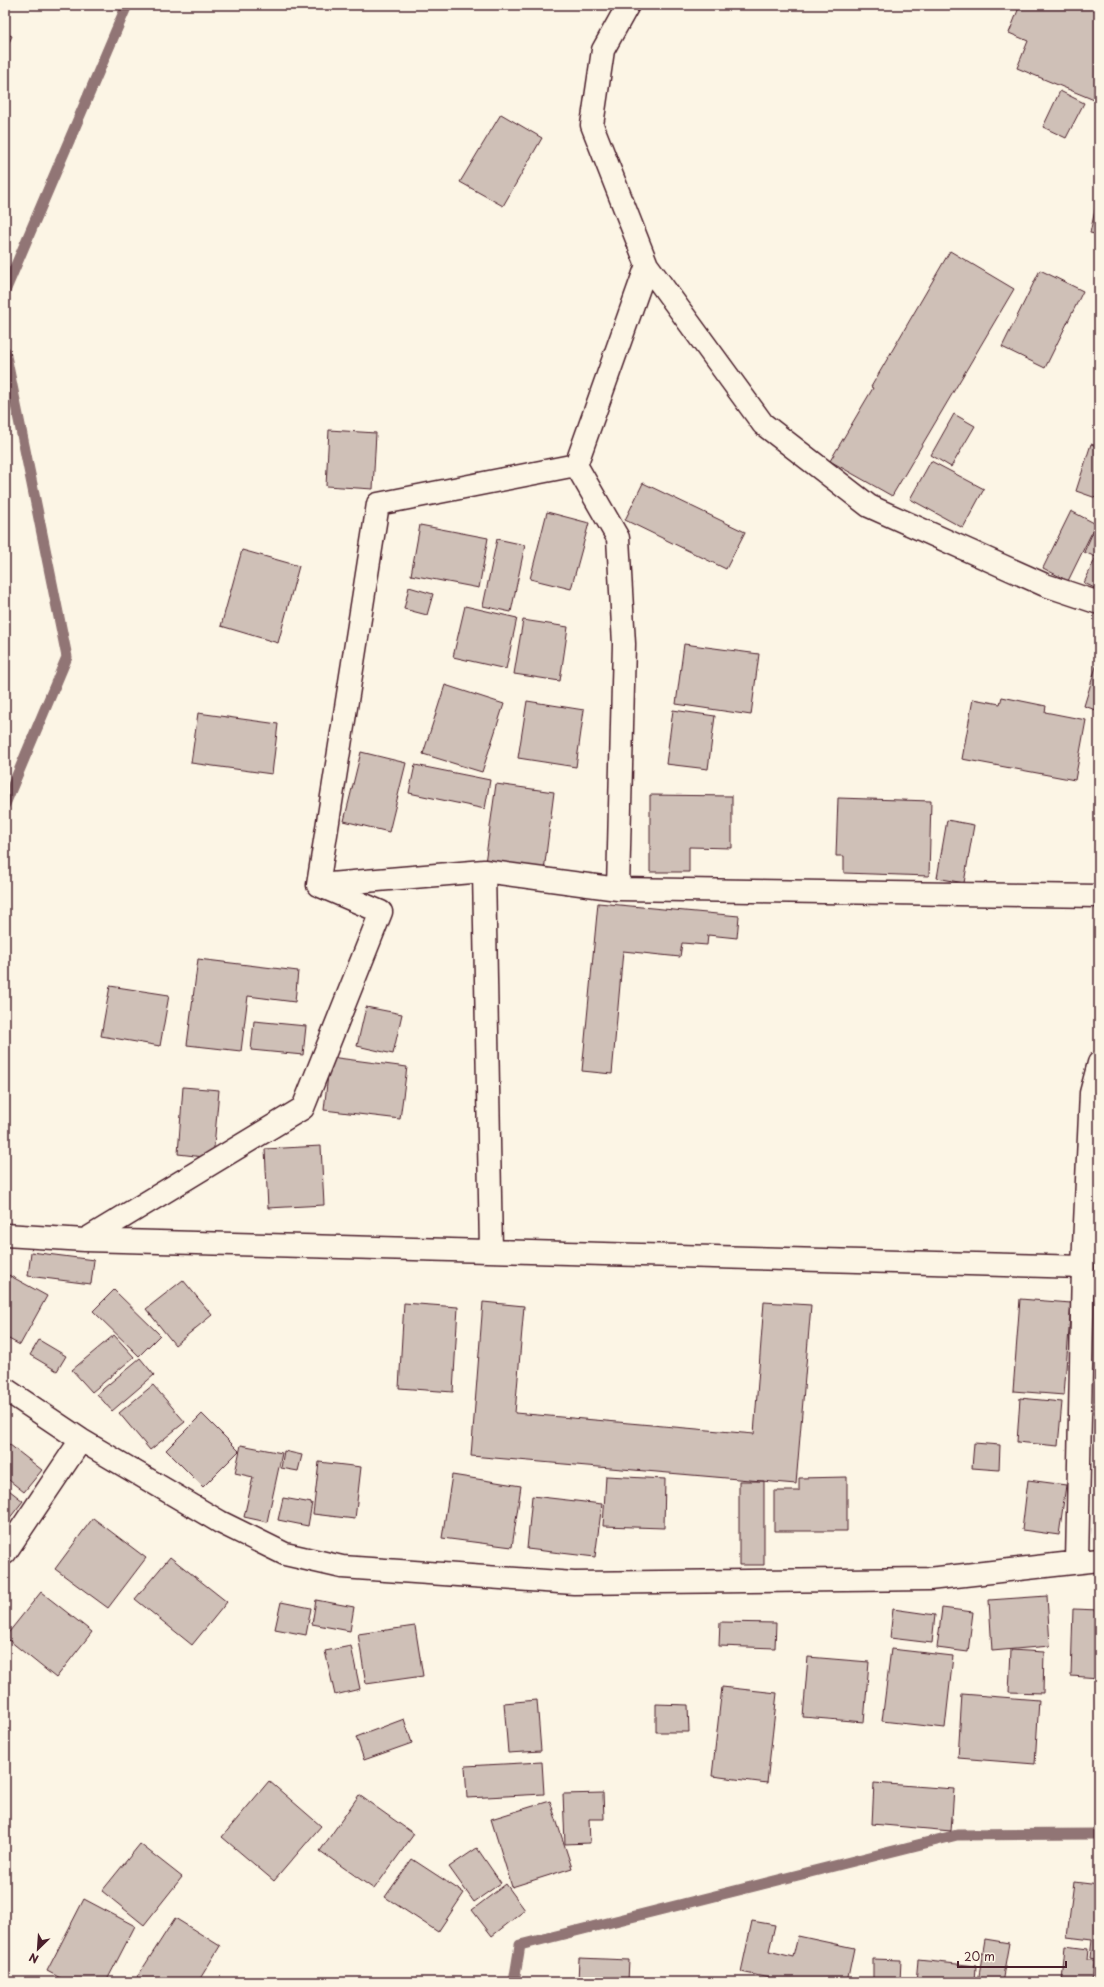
<svg xmlns="http://www.w3.org/2000/svg" width="1104" height="1987" font-family="'Playpen Sans',sans-serif">
<style>
.lines{fill:none;stroke-linecap:round;stroke-linejoin:round}
.stream{stroke:#917474;stroke-width:11}
.building{fill:#cfc0b7;stroke:#4a1f2b}
.minor-casing{stroke:#4a1f2b;stroke-width:25}
.minor{stroke:#fcf5e5;stroke-width:22}
</style>
<rect width="100%" height="100%" fill="#fcf5e5"/>
<filter id="ink" filterUnits="userSpaceOnUse"><feTurbulence type="fractalNoise" baseFrequency=".025" numOctaves="2"/><feDisplacementMap in="SourceGraphic" scale="8" xChannelSelector="R" yChannelSelector="G"/><feConvolveMatrix kernelMatrix="1 2 1 2 8 2 1 2 1" color-interpolation-filters="sRGB"/></filter>
<g filter="url(#ink)">
<g class="lines">
<path class="stream" d="M5 291 127 5
M5 351 67 657 5 804
M514 1982 520 1945 957 1835 1099 1834"/>
</g>
<path class="building" d="M1020 5H1099V102L1017 68 1028 41 1009 33Z
M5 33 12 36 5 51Z
M1060 91 1084 103 1066 138 1043 127Z
M501 114 542 138 503 206 460 182Z
M1099 192V235L1090 233Z
M950 251 1014 289 892 496 830 461 873 388 871 387Z
M1040 270 1083 291 1045 368 1002 347Z
M954 414 975 426 951 467 931 455Z
M329 430 376 433 373 489 326 486Z
M1091 444 1099 447V489L1096 498 1076 491Z
M931 461 984 489 963 528 910 499Z
M643 483 745 532 726 569 625 520Z
M1071 511 1096 524 1068 581 1043 568Z
M547 512 589 523 571 589 530 579Z
M1099 519V590L1084 583 1096 557 1084 552Z
M420 525 488 538 479 588 411 575Z
M497 539 525 545 511 612 483 606Z
M242 550 299 566 278 643 221 626Z
M409 587 433 594 427 615 404 609Z
M465 606 517 618 506 669 453 657Z
M523 620 568 627 560 681 514 674Z
M684 644 759 654 751 715 676 704Z
M1098 660H1099V711L1084 706Z
M445 685 504 704 482 772 423 754Z
M1002 697 1046 706 1045 712 1086 720 1075 780 962 759 973 699 1000 704Z
M527 701 584 710 576 767 518 758Z
M673 710 715 716 708 769 666 764Z
M198 713 278 724 272 774 191 763Z
M361 752 406 763 389 832 344 821Z
M415 765 490 780 485 809 409 793Z
M496 784 554 792 544 871 485 863Z
M650 795 732 796V848L689 847V872H650Z
M838 798 931 801 929 876 844 873V856H836Z
M947 820 974 825 964 883 937 878Z
M598 903 739 916 737 938 708 935 707 945 682 943 680 957 623 951 612 1074 582 1071Z
M198 959 298 971 295 1002 248 996 241 1051 187 1045Z
M110 986 169 995 160 1046 101 1036Z
M366 1007 402 1014 393 1054 357 1046Z
M254 1021 306 1026 303 1055 251 1050Z
M330 1057 407 1067 400 1119 324 1110Z
M183 1087 219 1090 213 1158 178 1154Z
M321 1146 324 1205 268 1208 265 1149Z
M31 1252 94 1260 91 1284 28 1276Z
M5 1273 47 1296 20 1345 5 1337Z
M183 1280 212 1315 175 1345 146 1309Z
M114 1290 160 1335 139 1356 93 1311Z
M1020 1299 1071 1303 1064 1395 1013 1391Z
M483 1302 524 1306 515 1413 754 1434 764 1302 811 1305 796 1484 471 1456Z
M404 1303 458 1307 453 1392 399 1388Z
M114 1335 134 1357 92 1392 72 1370Z
M39 1340 66 1356 57 1371 30 1355Z
M140 1358 154 1375 112 1411 97 1394Z
M153 1385 185 1422 150 1450 119 1413Z
M1020 1398 1062 1402 1058 1446 1017 1442Z
M202 1414 239 1451 203 1487 166 1450Z
M5 1441 42 1470 24 1492 5 1477Z
M974 1443 1000 1445 999 1470 972 1468Z
M241 1445 282 1453 267 1522 244 1517 253 1477 235 1473Z
M284 1451 302 1455 298 1471 281 1468Z
M319 1462 361 1467 355 1519 313 1514Z
M452 1475 521 1486 512 1547 442 1538Z
M606 1476 665 1479 664 1528 603 1526Z
M847 1477V1531H774V1491H799V1478Z
M1028 1480 1066 1485 1059 1535 1022 1530Z
M739 1481H764V1565H739Z
M5 1487 23 1501 5 1524Z
M532 1496 602 1504 595 1557 527 1549Z
M283 1498 312 1503 308 1526 278 1520Z
M93 1518 146 1558 108 1608 55 1569Z
M170 1557 227 1602 192 1645 135 1599Z
M41 1592 92 1632 56 1678 5 1637Z
M1047 1596 1050 1646 992 1651 989 1600Z
M316 1600 354 1607 350 1631 312 1624Z
M281 1602 311 1608 306 1635 275 1629Z
M942 1608 973 1612 968 1652 937 1648Z
M893 1609 935 1615 932 1643 890 1638Z
M1073 1609 1099 1610V1678L1071 1676Z
M720 1622 776 1623 775 1648 719 1646Z
M415 1626 423 1676 366 1684 358 1634Z
M351 1646 360 1689 335 1695 325 1651Z
M891 1649 953 1656 945 1728 882 1721Z
M1011 1650 1044 1652 1043 1693 1009 1692Z
M808 1657 869 1662 864 1722 803 1717Z
M722 1687 777 1693 767 1783 712 1776Z
M962 1694 1039 1700 1035 1764 958 1758Z
M537 1700 541 1751 508 1753 504 1703Z
M656 1704 688 1705 689 1732H656Z
M404 1719 412 1743 364 1760 356 1737Z
M542 1762 544 1794 467 1798 465 1766Z
M269 1781 321 1826 274 1881 222 1837Z
M874 1783 954 1789 951 1831 872 1824Z
M603 1793 604 1819H589L590 1843 565 1844 563 1794Z
M359 1795 414 1834 374 1889 320 1851Z
M550 1801 572 1868 512 1887 491 1819Z
M140 1844 182 1877 144 1925 102 1891Z
M477 1848 501 1883 474 1902 449 1867Z
M412 1859 464 1893 438 1932 385 1897Z
M1074 1882 1099 1885V1960L1090 1958 1092 1940 1067 1937Z
M506 1884 525 1910 492 1936 472 1910Z
M84 1899 135 1926 106 1982H68L47 1971Z
M175 1918 220 1946 198 1982H134Z
M752 1921 775 1925 769 1951 793 1957 798 1936 854 1948 847 1982H788L741 1972Z
M985 1939 1009 1943 1002 1982H978Z
M1065 1946 1088 1949 1087 1960H1094L1092 1982H1062Z
M579 1958 629 1960 628 1982H578Z
M873 1959 901 1960 900 1982H873Z
M918 1960 976 1966 975 1982H916Z"/>
<g class="lines">
<defs>
<path id="minor" d="M628 5 603 50 592 125 647 265 763 424 869 506 1045 585 1099 603
M484 871 491 1250
M318 885 378 504 576 465
M618 889 624 644 618 538 576 465 647 265
M5 1235 85 1240 1083 1267
M85 1240 303 1108 381 912 318 885 484 871 618 889 1099 896
M5 1389 81 1440 220 1522 285 1554 342 1567 574 1583 929 1579 1099 1560
M5 1553 81 1440
M1077 1562 1083 1267 1091 1093 1099 1063"/>
</defs>
<use href="#minor" class="minor-casing"/>
<use href="#minor" class="minor"/>
</g>
</g>
<rect width="1104" height="1987" fill="none" stroke="#fcf5e5" stroke-width="20"/>
<rect x="10" y="10" width="1084" height="1967" fill="none" stroke="#4a1f2b" stroke-width="1.5" filter="url(#ink)"/>
<g transform="translate(38 1949) rotate(205)" stroke="#fcf5e5" stroke-width="3" paint-order="stroke">
<path d="M0-3L7 15L0 10L-7 15Z" fill="#4a1f2b"/>
<text y="-6" font-size="11" font-weight="bold" text-anchor="middle" fill="#4a1f2b">N</text>
</g>
<path d="M958 1961v6h108v-6" fill="none" stroke="#4a1f2b" stroke-width="2"/>
<text x="964" y="1961" font-size="12" fill="#4a1f2b" stroke="#fcf5e5" stroke-width="3" paint-order="stroke">20 m</text>
</svg>
